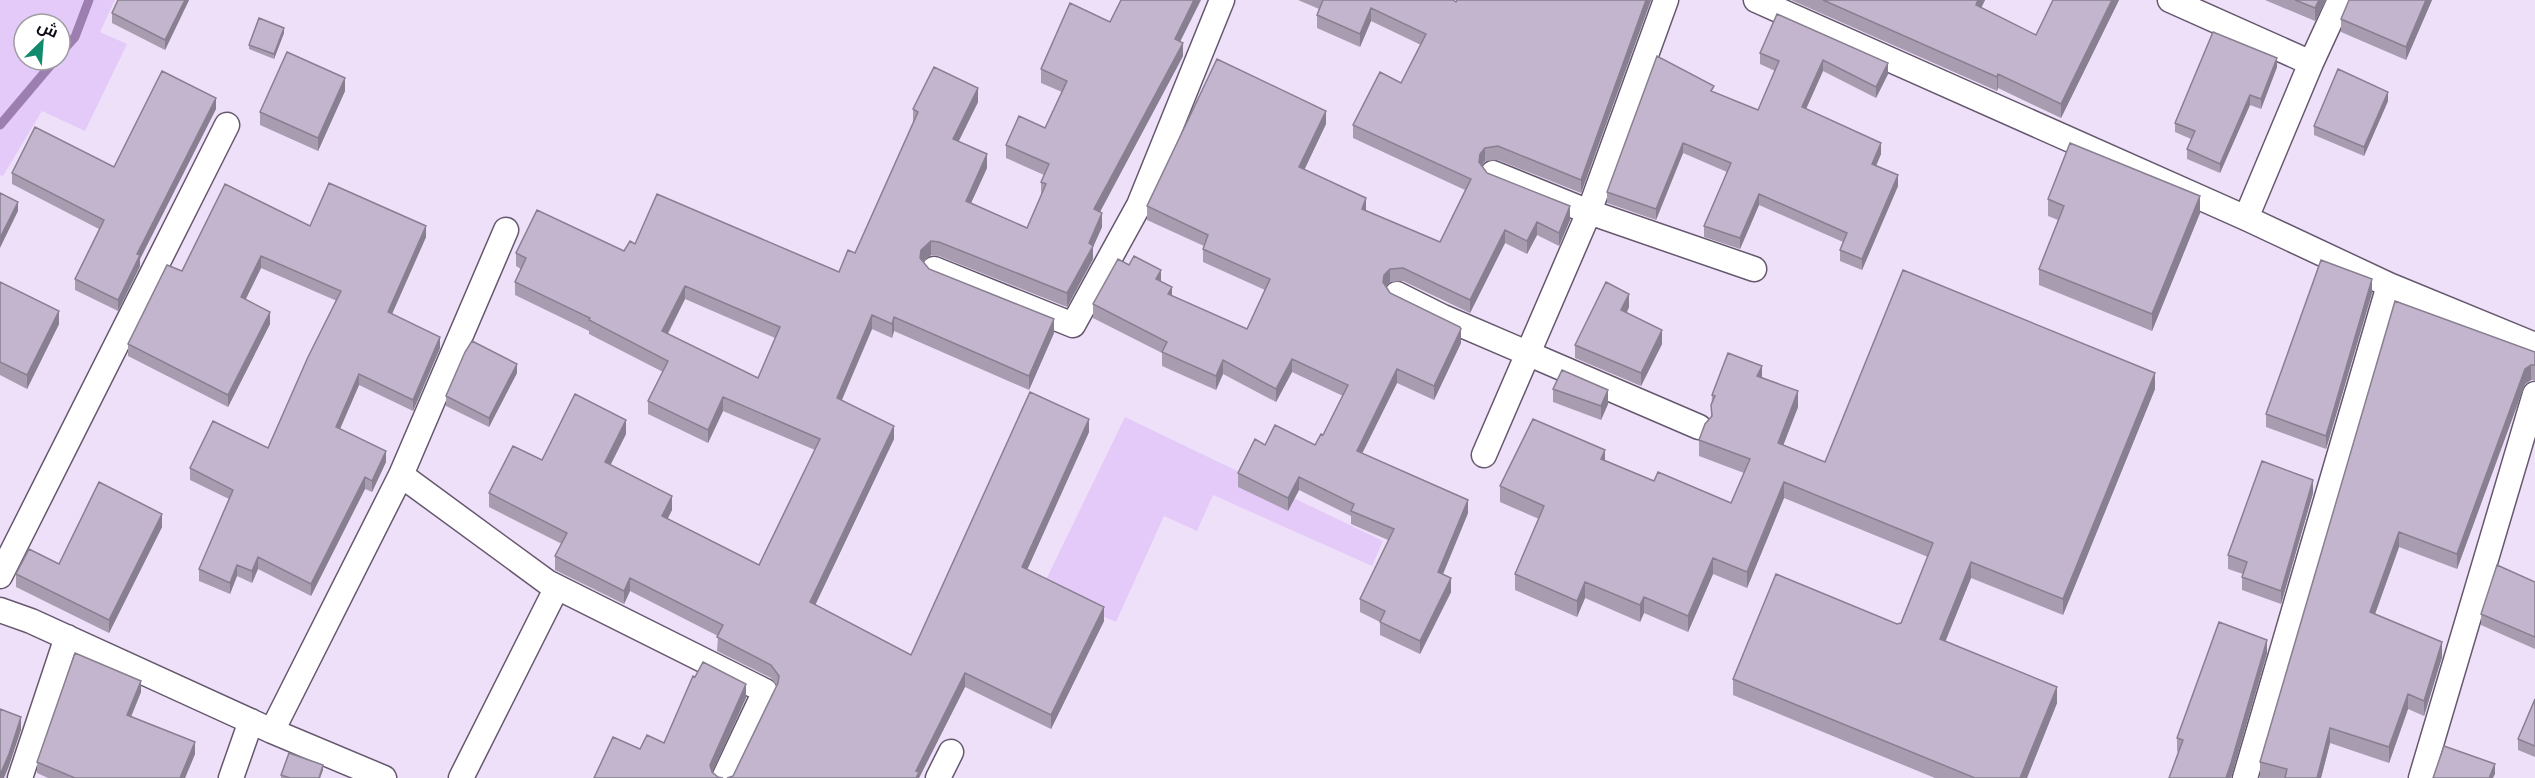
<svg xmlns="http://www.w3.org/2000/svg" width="2535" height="778" font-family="Manrope,Cairo,sans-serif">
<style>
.green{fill:#e4caf8;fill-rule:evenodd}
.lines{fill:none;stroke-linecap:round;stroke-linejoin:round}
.stream{stroke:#9c7eb1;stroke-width:9}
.minor-casing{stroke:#65586e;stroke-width:27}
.minor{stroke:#fff;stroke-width:24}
.wall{fill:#a89cb1;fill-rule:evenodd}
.shaded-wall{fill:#887f90}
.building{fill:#c3b5ce;stroke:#887f90;stroke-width:1.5;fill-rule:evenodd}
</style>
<rect width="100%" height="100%" fill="#efe0fa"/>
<path class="green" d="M0 0H115L100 32 127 44 85 131 42 111 3 176 0 175ZM24 24H60V60H24Z
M1125 417 1383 541 1372 566 1213 495 1197 531 1164 516 1116 622 1041 590Z"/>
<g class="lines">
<path class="stream" d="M60 54 75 37 89 0
M0 125 55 60"/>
<defs>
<path id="minor" d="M1756 0 2246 218 2389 285 2535 345
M2170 0 2311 63
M1493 173 1589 212 1754 269
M2246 218 2311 63 2340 0
M934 269 1073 325 1139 205 1222 0
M1397 294 1443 317 1699 427
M1484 455 1589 212 1666 0
M401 475 547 582 765 691 724 778
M0 576 227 125
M0 610 31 621 272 731 384 778
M272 731 401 475 506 230
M20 778 67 637
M231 778 251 721
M461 778 557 587
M938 778 951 752
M2245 778 2389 285
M2421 778 2535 394"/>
</defs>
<use href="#minor" class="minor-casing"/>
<use href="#minor" class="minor"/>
</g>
<path class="wall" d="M118 0H189L165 50 112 23V13Z
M1298 0H1453L1456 2 1651 0 1581 193 1498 160 1485 161 1482 165 1487 173 1570 220 1559 246 1537 235 1527 254 1505 243 1470 313 1403 281 1390 282 1386 286 1390 293 1461 343 1434 400 1397 383 1362 453 1468 513 1443 574 1451 592 1420 654 1380 635V622L1360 612V599L1388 540 1351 524V516L1299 490 1288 511 1238 487V473L1265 445H1315L1323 435 1343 396 1292 372 1276 402 1223 374 1216 390 1162 366V353L1093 318V304L1161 281 1172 296 1247 329 1265 290 1203 262V249L1204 246 1147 220V206L1326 124 1304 170 1366 211 1440 242 1465 190 1353 138V125L1401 83 1421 45 1371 21 1360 47 1317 28V15L1319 9Z
M1791 0H1985L1981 8 2036 35 2119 0 2061 118 1998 88 1997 91Z
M2265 0H2326L2315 21Z
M2432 0 2406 60 2341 32V19Z
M1777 14 1888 74 1876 98 1823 71 1806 109 1881 154 1876 166 1898 186 1862 270 1840 261V250L1843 242 1759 205 1740 249 1704 237V226L1727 172 1683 153 1656 220 1607 203V192L1714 92 1758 110 1775 71 1760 64V53Z
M1110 22 1180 41 1183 56 1100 212 1102 227 1093 247V259L1067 307 939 256 931 255 923 262 929 269 1054 333 1029 390 894 331 892 338 872 329 842 400 894 439 815 605 911 655 1089 432 1027 570 1104 621 1051 729 965 687 919 778H727L733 776 777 686 771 678 717 651 718 636 630 591 624 604 555 570V556L562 544 489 507V493L542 460 626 434 610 465 672 510 667 519 759 565 815 450 723 411 708 443 648 414V401L663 372 589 334V331L515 295V282L521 269 516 266V253L624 251 635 244 839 272 855 253 913 123V109L978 102 958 142 987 168 971 203 1027 228 1041 195V182L1044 175 1006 158V145L1045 128 1062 92 1041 83V69ZM685 299 775 338 758 378 668 334Z
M284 33 274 59 249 49V45Z
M2277 67 2261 109 2250 105 2220 173 2187 159V149L2191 139 2175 132V123Z
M345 91 318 151 260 125V112Z
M2388 101 2364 156 2314 135V126Z
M216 109 140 259V266L118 311 75 290V279L99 229 12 184V173L114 167Z
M2048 199 2200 213 2152 331 2039 285V269L2058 220 2048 216Z
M310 226 426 237 392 314 440 348 413 411 359 385 340 429 386 462 372 492 365 489 311 596 258 569 252 583 237 576 230 594 199 581V569L229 499 190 480V468L268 448 337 301 261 268 245 300 270 324 228 407 128 356V344L182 271Z
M0 282 59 324 27 389 0 375Z
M2372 293 2326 449 2266 427V414Z
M2395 301 2535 352V380H2531L2525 384 2457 569 2399 547 2375 614 2442 657 2424 716 2408 709 2389 763 2330 743 2321 778H2260V762Z
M1629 307 1627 313 1662 344 1641 386 1575 358V345Z
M517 373 489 427 446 406V396Z
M1762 378 1798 407 1783 445 1825 462 2155 389 2063 615 1971 578 1945 641 2057 703 2027 778H1935L1733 695V679L1897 624 1901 623 1928 557 1784 498 1747 588 1713 574 1688 632 1644 613 1640 622 1585 598 1577 617 1515 590V574L1539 519 1500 502V486L1605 460 1654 481 1731 503 1744 473 1699 456V440L1711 417 1712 395Z
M1553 389 1608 404 1601 420 1553 402Z
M2313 493 2281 604 2242 590V577L2243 574 2228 569V555Z
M162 527 109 633 16 587V574L59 564Z
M2535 582V649L2481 625V614Z
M2267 653 2231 778H2169L2178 752 2177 751V738Z
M141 692 131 717 195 754 185 778H48L37 773V762Z
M2535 699V757L2518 750V739Z
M323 770 320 778H281V775Z"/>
<path class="shaded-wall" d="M185 0H189L165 50V40Z
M1194 0H1201L1175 52V39Z
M1646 0H1651L1581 193V180Z
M1978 0H1985L1976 19V5Z
M2112 0H2119L2061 118V104Z
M2319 0H2326L2315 21V8Z
M2426 0H2432L2406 60V47Z
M1371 8V21L1360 47V34Z
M284 28V33L274 59V54Z
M1183 43V56L1094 223V209Z
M2277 58V67L2261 109V99Z
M1823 60V71L1802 118V107Z
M1888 63V74L1876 98V87Z
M1998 74V88L1997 91V77Z
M345 78V91L318 151V138Z
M978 88V102L953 153V139Z
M2388 92V101L2364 156V147Z
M2250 95V105L2220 173V164Z
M216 98V109L140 259V266L118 311V300L137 254Z
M1326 111V124L1299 181V167Z
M1683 143V153L1656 220V209Z
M1881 143V154L1872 175V164Z
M1485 148V161L1480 167 1479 162 1480 154Z
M987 154V168L966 214V201Z
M1898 175V186L1862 270V259Z
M1759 194V205L1740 249V238Z
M2200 196V213L2152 331V314Z
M1366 198V211L1362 209Z
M18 202V211L0 248V238Z
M1570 206V220L1559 246V233Z
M1102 213V227L1093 247V259L1067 307V293Z
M1537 222V235L1527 254V241Z
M426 226V237L388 323V312Z
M1505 230V243L1470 313V300Z
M931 241V255L921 263 920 258 921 250Z
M261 256V268L241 309V297Z
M1390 269V282L1384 288 1383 282 1384 275Z
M1161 270V284L1156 279Z
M2372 279V293L2326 449V436Z
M685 286V299L662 344V331Z
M1172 287V300L1168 294Z
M1629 294V307L1621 323V310Z
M59 311V324L27 389V375Z
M270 312V324L228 407V395Z
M872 315V329L837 411V398Z
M894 317V331L892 338V324Z
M1054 319V333L1029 390V376Z
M1461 329V343L1434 400V386Z
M1662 330V344L1641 386V373Z
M440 337V348L413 411V400Z
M1292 359V372L1276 402V389Z
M1223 360V374L1216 390V376Z
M517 364V373L489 427V418Z
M2531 365V380L2525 384 2457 569V554L2525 369Z
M1762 366V382L1757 376Z
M1397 369V383L1357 464V451Z
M2155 373V389L2063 615V599Z
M359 374V385L336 438V427Z
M1608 390V404L1601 420V406Z
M1798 391V407L1778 459V443Z
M723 397V411L708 443V430Z
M1089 419V432L1022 581V567Z
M626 420V434L605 476V462Z
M894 426V439L810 616V602Z
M1605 450V466L1601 459Z
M386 451V462L372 492V481Z
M365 477V489L311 596V584Z
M1299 477V490L1288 511V498Z
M2313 480V493L2281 604V591Z
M1784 482V498L1747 588V572Z
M672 496V510L662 530V516Z
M1468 500V513L1438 586V572Z
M162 514V527L109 633V620Z
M2399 532V547L2370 628V612Z
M258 557V569L252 583V571Z
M1713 558V574L1688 632V616Z
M1971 562V578L1940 655V639Z
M237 565V576L230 594V583Z
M630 578V591L624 604V591Z
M1451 578V592L1420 654V641Z
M1585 582V598L1577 617V601Z
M1644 597V613L1640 622V605Z
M1104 607V621L1051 729V715Z
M2267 640V653L2231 778H2226Z
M2442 642V657L2424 716V701Z
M965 673V687L919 778H916V771Z
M141 681V692L127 726V715Z
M746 684V698L710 778V765Z
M2057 687V703L2027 778H2020Z
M2408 694V709L2389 763V747Z
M21 717V730L9 766 4 778H0V775Z
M2330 728V743L2321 778H2317Z
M195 742V754L185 778H180Z
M2495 764V774L2493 778H2489Z
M323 765V770L320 778H319Z"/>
<path class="building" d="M118 0H185L165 40 112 13Z
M1121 0H1194L1175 39 1183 43 1094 209 1102 213 1089 243 1093 246 1067 293 939 242 931 241 921 250 920 258 929 269 1054 319 1029 376 894 317 892 324 872 315 837 398 894 426 810 602 911 655 1030 392 1089 419 1022 567 1104 607 1051 715 965 673 916 771 919 772 916 778H727L733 776 778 683 779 676 771 665 717 637 723 625 630 578 624 591 555 556 567 533 489 493 513 446 542 460 575 394 626 420 605 462 672 496 662 516 759 565 820 439 723 397 708 430 648 401 668 361 589 320 590 318 515 282 526 258 516 253 537 210 624 251 630 241 635 244 657 194 839 272 848 250 855 253 918 112 913 109 934 67 978 88 953 139 987 154 966 201 1027 228 1046 184 1041 182 1049 164 1006 145 1019 116 1045 128 1067 81 1041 69 1070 3 1110 22ZM685 286 780 327 758 378 662 331Z
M1323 0H1453L1456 2 1457 0H1646L1581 180 1498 146 1485 148 1480 154 1479 162 1487 173 1570 206 1559 233 1537 222 1527 241 1505 230 1470 300 1403 268 1390 269 1384 275 1383 282 1390 293 1460 327 1461 329 1434 386 1397 369 1357 451 1468 500 1438 572 1451 578 1420 641 1380 622 1385 611 1360 599 1394 529 1351 511 1354 504 1299 477 1288 498 1238 473 1255 439 1265 445 1275 425 1315 445 1321 434 1323 435 1348 385 1292 359 1276 389 1223 360 1216 376 1162 352 1167 342 1093 304 1118 259 1129 265 1134 256 1161 270 1156 279 1172 287 1168 294 1247 329 1270 279 1203 249 1208 235 1147 206 1217 59 1326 111 1299 167 1366 198 1362 209 1440 242 1471 179 1353 125 1380 72 1401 83 1426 34 1371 8 1360 34 1317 15Z
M1823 0H1978L1976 5 2036 35 2053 0H2112L2061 104 1998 74 1997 77Z
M2295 0H2319L2315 8Z
M2349 0H2426L2406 47 2341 19Z
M1777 14 1888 63 1876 87 1823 60 1802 107 1881 143 1872 164 1898 175 1862 259 1840 250 1847 233 1759 194 1740 238 1704 226 1731 163 1683 143 1656 209 1607 192 1657 56 1714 86 1711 91 1758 110 1779 61 1760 53Z
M259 18 284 28 274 54 249 45Z
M2213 32 2277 58 2261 99 2250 95 2220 164 2187 149 2195 131 2175 123Z
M287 52 345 78 318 138 260 112Z
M2338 69 2388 92 2364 147 2314 126Z
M162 71 216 98 137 254 140 255 118 300 75 279 104 220 12 173 35 127 114 167Z
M2070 143 2200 196 2152 314 2039 269 2064 206 2048 199Z
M329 183 426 226 388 312 440 337 413 400 359 374 336 427 386 451 372 481 365 477 311 584 258 557 252 571 237 565 230 583 199 569 233 490 190 468 213 421 268 448 308 357 341 291 261 256 241 297 270 312 228 395 128 344 167 265 182 271 225 184 310 226Z
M0 193 18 202 0 238Z
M2321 260 2372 279 2326 436 2266 414Z
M1903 270 2155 373 2063 599 1971 562 1940 639 2057 687 2020 778H1975L1733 679 1776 574 1897 624 1901 623 1933 543 1784 482 1747 572 1713 558 1688 616 1644 597 1640 605 1585 582 1577 601 1515 574 1544 506 1500 486 1533 419 1605 450 1601 459 1654 481 1658 472 1731 503 1750 459 1699 440 1705 424 1712 416 1711 405 1715 396 1712 395 1728 353 1762 366 1757 376 1798 391 1778 443 1825 462Z
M0 282 59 311 27 375 0 362Z
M1606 282 1629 294 1621 310 1662 330 1641 373 1575 345Z
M2395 301 2535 352V365H2531L2525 369 2457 554 2399 532 2370 612 2442 642 2424 701 2408 694 2389 747 2330 728 2317 778H2285L2287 769 2260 762Z
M472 341 517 364 489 418 446 396 465 352Z
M1562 370 1608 390 1601 406 1553 389Z
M2262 461 2313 480 2281 591 2242 577 2247 562 2228 555Z
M99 482 162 514 109 620 16 574 29 549 59 564Z
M2497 565 2535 582V637L2481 614Z
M2219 622 2267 640 2231 763 2226 778H2169L2183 740 2177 738Z
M75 653 141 681 127 715 195 742 180 778H75L37 762Z
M703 662 746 684 710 765 712 772 718 777 723 778H594L613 737 640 749 647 735 664 743 693 676 695 677Z
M2535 699V746L2518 739Z
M0 709 21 717 9 754 0 775Z
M2444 746 2495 764 2489 778H2433Z
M289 753 323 765 319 778H290L281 775Z"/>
<g transform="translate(42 42) rotate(25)"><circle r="28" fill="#ffffff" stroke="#9f9da1" stroke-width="1.5"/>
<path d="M0-4.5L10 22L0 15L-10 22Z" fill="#128a6c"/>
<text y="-9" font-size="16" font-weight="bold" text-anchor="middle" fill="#100b14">ش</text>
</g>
</svg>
